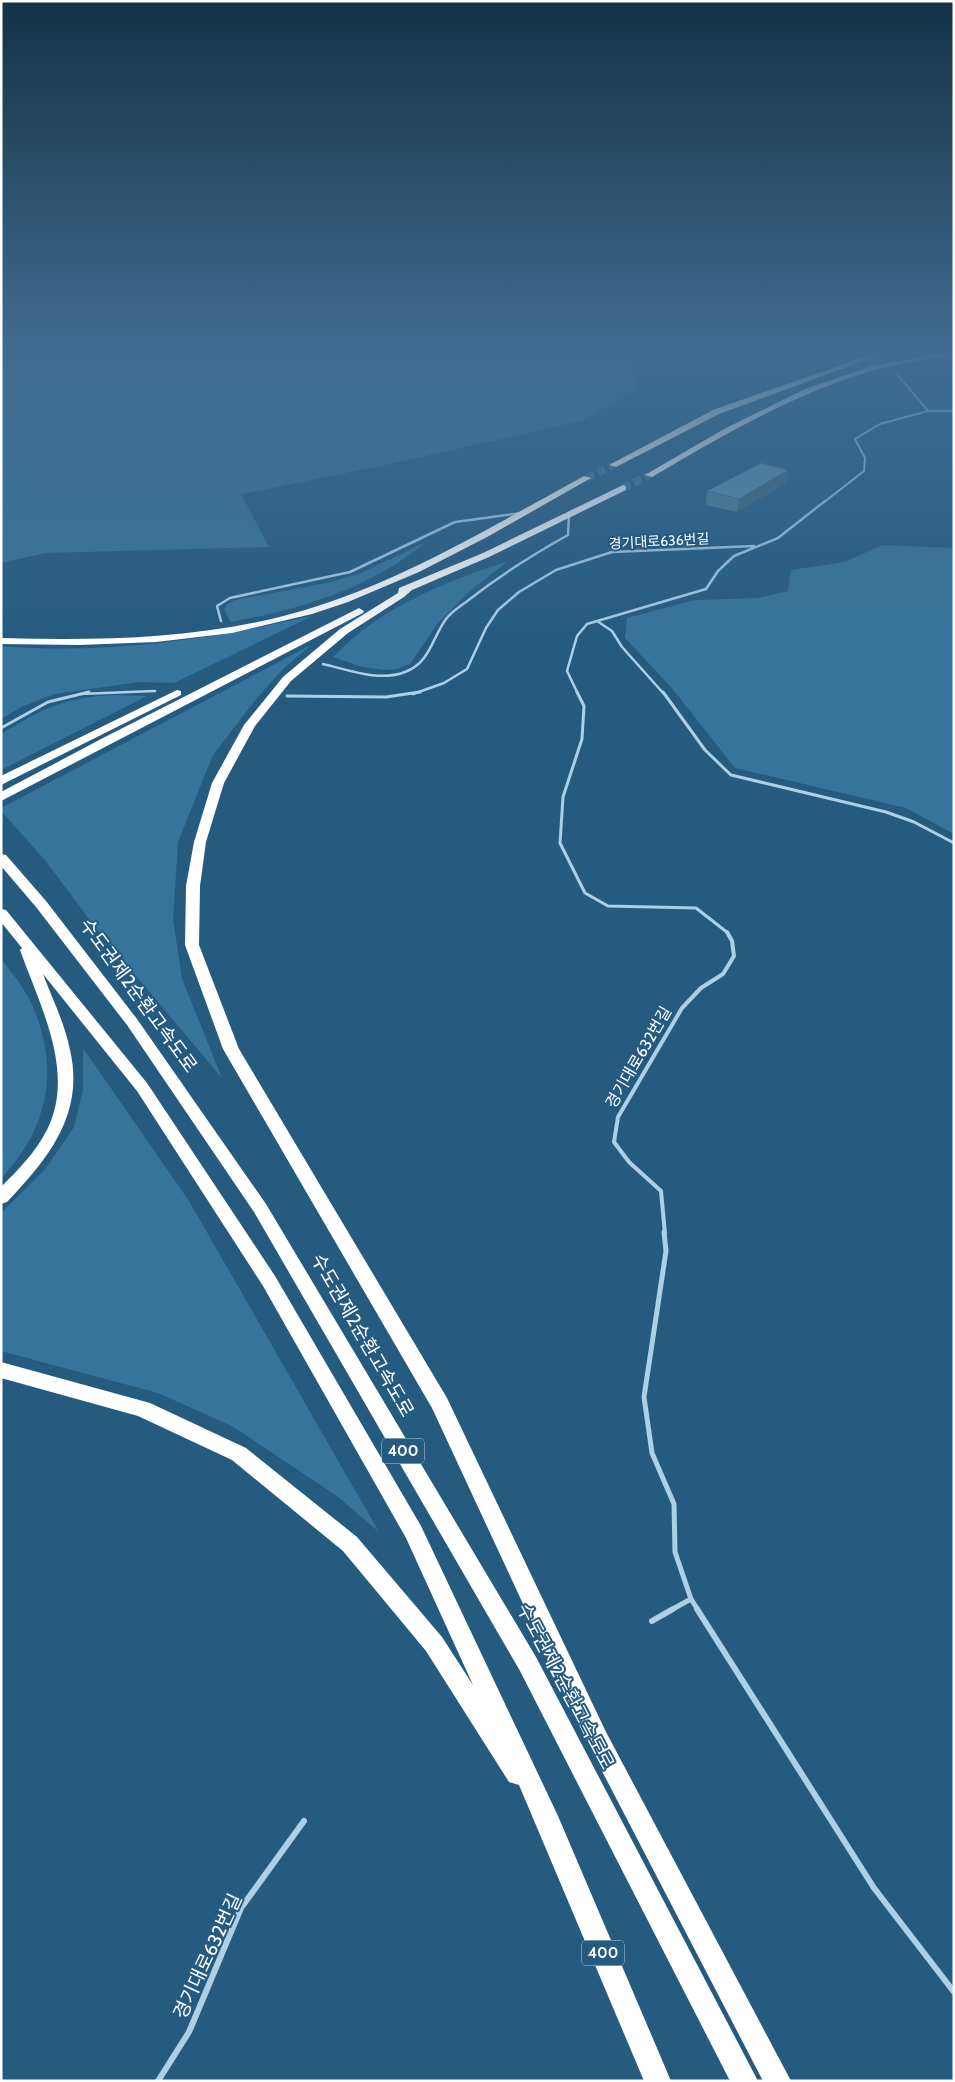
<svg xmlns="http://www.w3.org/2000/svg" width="955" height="2082" font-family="Cabin,'Noto Sans KR',sans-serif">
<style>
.green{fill:#37749b}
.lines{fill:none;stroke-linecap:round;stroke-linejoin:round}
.minor-tunnel{stroke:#477493;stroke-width:2.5;stroke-dasharray:2.5 1;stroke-linecap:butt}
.motorway-tunnel{stroke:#477493;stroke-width:8;stroke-dasharray:8 4;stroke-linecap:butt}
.service-far5{stroke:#add0e6;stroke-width:2}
.service-far4{stroke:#add0e6;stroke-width:2.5}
.service-far3{stroke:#add0e6;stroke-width:3}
.service-far2{stroke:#add0e6;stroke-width:4}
.service-far1{stroke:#add0e6;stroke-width:5}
.service{stroke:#add0e6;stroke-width:6}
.minor{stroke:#add0e6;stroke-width:2.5}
.motorway{fill:#fff;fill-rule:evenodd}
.wall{fill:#527c97}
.shaded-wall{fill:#42657b}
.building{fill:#5f90b0;stroke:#42657b}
.labels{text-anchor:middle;stroke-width:4;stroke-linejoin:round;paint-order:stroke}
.far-street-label{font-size:14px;fill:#fff;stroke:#265b80}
.shield{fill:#265b80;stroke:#beced9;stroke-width:1}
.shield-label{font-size:15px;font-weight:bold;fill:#fff}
.street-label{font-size:16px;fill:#fff;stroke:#265b80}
.near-street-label{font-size:19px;fill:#fff;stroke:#265b80}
</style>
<rect width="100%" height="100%" fill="#265b80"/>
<path class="green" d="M1 350H640L636 390 581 421 385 465 241 494 269 547 46 553 1 563Z
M426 542C369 589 302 609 231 622L224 610 227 604 235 600 331 582 361 573Z
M883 545 954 548V834L906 808 735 768 671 687 625 638 627 618 695 600 758 598 788 591 791 570 844 562Z
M508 561 470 591 438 623 410 664 396 669 385 670 362 667 333 657C382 606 443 583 508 561Z
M312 616 174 683 139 682 55 694 21 707 1 719V646C106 655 210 639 312 616Z
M311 645 282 670 253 703 213 755 178 842 173 919 182 979 222 1078 98 931 45 860 1 811V808Z
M113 695 147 696 1 770V734C44 708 62 698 113 695Z
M1 959C12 973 26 990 33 1007 60 1071 48 1128 1 1179Z
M83 1048 189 1201 379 1532 337 1496 232 1426 158 1393 1 1351V1213L46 1168 74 1127 83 1090Z"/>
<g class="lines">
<path class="minor-tunnel" d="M871 353 897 374"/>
<path class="motorway-tunnel" d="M587 478 613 465
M623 488 649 475"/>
<path class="service-far5" d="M823 503 864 471 865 458 855 439 880 424 928 411 897 374"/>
<path class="service-far4" d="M221 621 217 606 230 598 350 572 455 522 521 513
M597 621 612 631 622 647 664 694
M323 664C349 670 379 682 405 672 430 663 432 638 446 619 451 612 459 607 466 602 499 576 532 555 568 535L569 514
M80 694 155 691
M413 694 444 683 467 669 486 628 498 610 519 592 556 570 612 552 754 546
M578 694 567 671 577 636 587 624 706 589 718 571 734 556 778 538 825 501"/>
<path class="service-far3" d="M577 692 584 706 582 739 563 797 560 843 585 893 608 906 696 908 728 933
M663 692 705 750 731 775 886 812 914 822 954 843
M287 696 386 697 420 692
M1 728 48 702 89 692"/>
<path class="service-far2" d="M665 1234 661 1191 629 1162 614 1142 618 1117 682 1008 701 988 723 974 734 956 732 941 727 932"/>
<path class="service-far1" d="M664 1232 666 1251 644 1397 652 1453 674 1504 675 1552 691 1599 671 1610
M691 1599 698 1610"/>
<path class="service" d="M697 1609 874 1888 954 1992
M652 1621 673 1609
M158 2081 189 2032 241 1908 304 1821"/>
<path class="minor" d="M868 350 871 353
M928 411H954"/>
<path class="motorway" d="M884 350H893L719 414 616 467 609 465 713 410Z
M954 351V355C927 359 901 363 875 370 795 393 723 435 652 477L645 475 724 429 805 389 872 366Z
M584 476 591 478 489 536 419 572 348 602 312 614 232 633 156 642 79 645 1 644V638C103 641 207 639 305 610 404 580 494 525 584 476Z
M623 485 626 486V490L489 557 412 590 404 597 348 633 291 681 255 726 224 783 206 842 200 886 199 945 239 1049 447 1398 606 1732 791 2081H763L590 1748 432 1408 223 1049 185 945 186 886 194 842 212 783 244 725 283 677 340 629 398 593 399 588 483 553Z
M359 608 364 611 363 613 1 801V792L103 738Z
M177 690 181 691V695L1 785V776Z
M1 854 6 855 46 901 137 1019 266 1204 536 1657 758 2081H730L520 1671 254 1212 127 1025 36 907 1 866Z
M1 909 6 910 147 1083 275 1276 421 1526 558 1816 671 2081H644L519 1785 509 1782 426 1651 343 1551 232 1460 138 1416 1 1378V1362L150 1403 246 1448 357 1537 442 1637 473 1685 406 1538 263 1286 137 1091 43 974C52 998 65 1024 70 1050 85 1114 48 1159 7 1202L1 1204V1187C18 1170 35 1153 47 1130 76 1072 40 1006 20 950L22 948 1 922Z"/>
</g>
<path class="wall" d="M788 470 786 483 737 512 706 505 707 491Z"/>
<path class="shaded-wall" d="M788 470 786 483 737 512 739 499Z"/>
<path class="building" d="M761 463 788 470 739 499 707 491Z"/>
<linearGradient id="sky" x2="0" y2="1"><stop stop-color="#153246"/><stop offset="0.55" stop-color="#416c91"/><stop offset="1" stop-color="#416c91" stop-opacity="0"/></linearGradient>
<rect width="955" height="641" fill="url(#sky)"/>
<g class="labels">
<g class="far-street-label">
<text transform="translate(659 541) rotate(-3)" y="5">경기대로636번길</text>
</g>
<g class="shield">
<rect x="382" y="1438.5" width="42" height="25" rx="4"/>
<rect x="582" y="1940.5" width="42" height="25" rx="4"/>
</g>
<g class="shield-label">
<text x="403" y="1456">400</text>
<text x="603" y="1958">400</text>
</g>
<g class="street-label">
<text transform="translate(638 1057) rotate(-60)" y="6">경기대로632번길</text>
</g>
<g class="near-street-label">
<text transform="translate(139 995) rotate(54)" y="7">수도권제2순환고속도로</text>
<text transform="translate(363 1335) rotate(60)" y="7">수도권제2순환고속도로</text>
<text transform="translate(566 1686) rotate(62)" y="7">수도권제2순환고속도로</text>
<text transform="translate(207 1956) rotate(-65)" y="7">경기대로632번길</text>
</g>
</g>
<rect width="955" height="2082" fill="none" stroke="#ffffff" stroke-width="5"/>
</svg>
